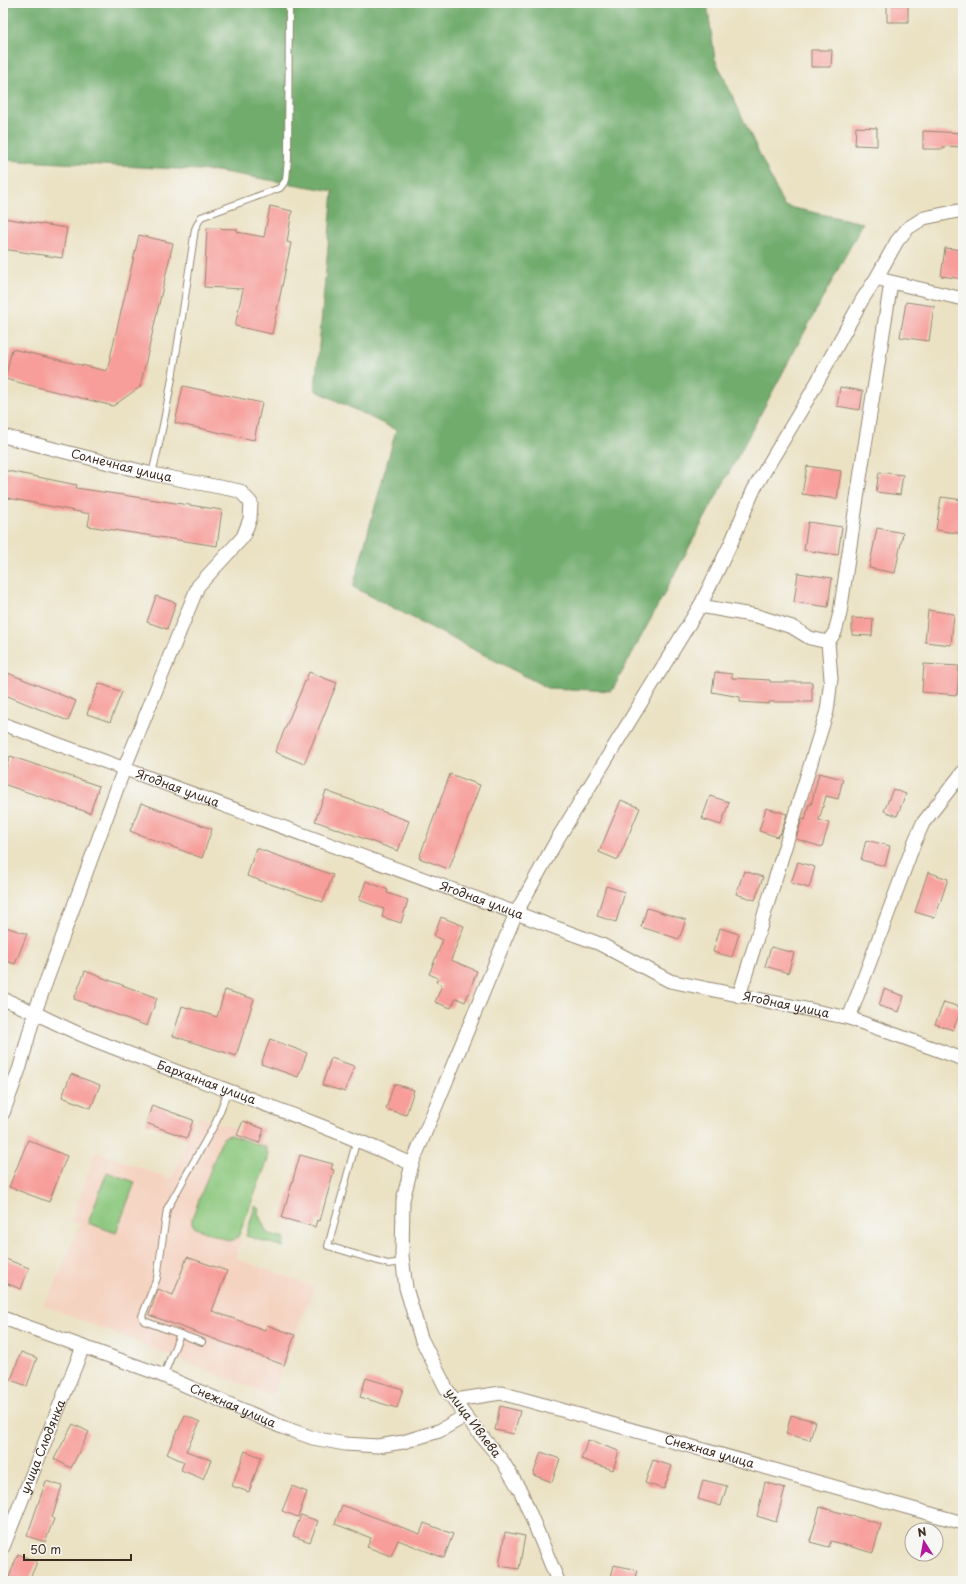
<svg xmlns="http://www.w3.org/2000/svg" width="966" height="1584" font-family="'Playpen Sans',sans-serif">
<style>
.built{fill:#f5d3c1}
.green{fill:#8cc87e;stroke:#64794e}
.forest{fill:#71ac6d;stroke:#566b46}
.building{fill:#f79d9a}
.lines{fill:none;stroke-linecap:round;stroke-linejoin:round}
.lane-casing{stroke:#938671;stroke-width:8}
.street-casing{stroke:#938671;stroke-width:15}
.lane{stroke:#fff;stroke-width:6}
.street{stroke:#fff;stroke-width:13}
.labels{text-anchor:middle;stroke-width:3.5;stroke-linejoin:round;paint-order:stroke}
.street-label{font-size:12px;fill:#3b2a1e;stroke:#f6f6f2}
</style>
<rect width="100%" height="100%" fill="#f6f6f2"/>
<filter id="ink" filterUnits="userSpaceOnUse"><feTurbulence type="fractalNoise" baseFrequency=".025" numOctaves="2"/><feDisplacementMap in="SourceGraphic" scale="8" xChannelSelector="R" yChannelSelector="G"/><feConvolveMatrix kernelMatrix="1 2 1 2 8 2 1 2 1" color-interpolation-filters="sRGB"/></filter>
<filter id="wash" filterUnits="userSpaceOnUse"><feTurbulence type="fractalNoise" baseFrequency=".012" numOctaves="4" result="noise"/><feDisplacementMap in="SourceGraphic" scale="16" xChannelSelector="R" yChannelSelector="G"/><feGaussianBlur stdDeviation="0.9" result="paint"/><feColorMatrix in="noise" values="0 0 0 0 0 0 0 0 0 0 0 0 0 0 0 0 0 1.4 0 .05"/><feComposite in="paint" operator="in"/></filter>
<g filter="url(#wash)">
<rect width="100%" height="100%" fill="#ebe2c4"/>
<path class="built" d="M198 1116 239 1130 261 1136 270 1147 268 1152V1159L238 1236 241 1240 235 1258 314 1287 272 1396 43 1305 53 1289 81 1223 71 1221 96 1152 171 1179Z"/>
<path class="green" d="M230 1135 265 1147 268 1153V1159L239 1235 236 1239 230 1241 195 1228 192 1223V1218L221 1142 224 1137Z
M107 1172 135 1182 116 1233 88 1223Z
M255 1206 259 1208 258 1213 267 1233 285 1238 283 1247 246 1236Z"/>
<path class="forest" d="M3 3H707L715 59 784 206 863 223 612 691 548 688 353 587 396 430 315 390 333 191 217 171 3 160Z"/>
<g id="blocks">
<path class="building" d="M887 5H908V22H887Z
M811 50H832L831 67H811Z
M856 127 877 128V146L855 145Z
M923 131 963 133V147L944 146V149H923Z
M270 206 292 211 287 242 291 243 272 334 235 326 243 289 204 287 207 228 237 229V232L264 237Z
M3 218 67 228 62 258 3 249Z
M139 235 173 243 140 387 113 406 5 379 12 349 107 371Z
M945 248 963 250V279L941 276Z
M906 302 934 306 929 341 900 337Z
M183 386 262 403 254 440 175 423Z
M840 387 863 391 860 410 837 406Z
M807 466 841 471 837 499 802 494Z
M3 470 77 485 76 488 222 510 217 546 88 526 90 514 3 497Z
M879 472 903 475 900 495 876 492Z
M941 497 963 500V534L936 530Z
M808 522 842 527 838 555 804 550Z
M877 528 903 533 895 573 869 568Z
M798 573 832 578 828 607 794 602Z
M156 596 176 603 167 629 147 622Z
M928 610 954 614 951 645 925 642Z
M852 618 873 619 872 636 852 635Z
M924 664 959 666 957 695 922 692Z
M3 671 76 701 68 721 3 694Z
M309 672 337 683 304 764 275 752Z
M715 672 732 674V678L770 680V682H812V702H769V704L740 702V697L712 692Z
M99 683 122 692 110 722 87 714Z
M10 756 99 786 90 813 3 784V778Z
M819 773 843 779 838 799 826 796 819 820 829 823 822 847 796 839 802 819 805 820 809 804 811 805Z
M450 774 480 785 449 869 419 858Z
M893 789 906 794 897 816 884 811Z
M326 791 409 821 398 851 315 821Z
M710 796 729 802 721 825 702 819Z
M621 800 640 808 618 860 599 852Z
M141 803 212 829 202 858 130 831Z
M766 808 787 814 780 835 779 834 778 837 759 831Z
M866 840 890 846 885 866 861 860Z
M256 848 333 875 323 902 247 876Z
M798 862 815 867 809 888 791 883Z
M744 871 763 877 755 900 736 894Z
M928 872 948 879 935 918 915 912Z
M366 881 388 890 387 893 408 900 401 923 382 917 384 909 359 900Z
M606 886 625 892 616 922 597 916Z
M647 908 686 920 679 939 641 927Z
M441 917 464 926 451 960 477 971 465 1002 456 998 451 1008 435 1002 442 985 436 982 438 978 429 974 443 940 434 936Z
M3 926 27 934 15 964 3 960Z
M720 928 739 934 732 957 713 952Z
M771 947 794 953 788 973 765 966Z
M85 971 157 998 147 1026 74 999Z
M884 989 904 996 899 1012 879 1006Z
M225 990 254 999 236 1056 173 1036 182 1006 217 1017Z
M944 1002 962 1008 953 1030 935 1024Z
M270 1039 307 1053 298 1077 261 1064Z
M331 1058 354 1066 345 1092 322 1085Z
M71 1074 100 1085 91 1108 62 1097Z
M394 1084 414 1090 406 1115 386 1109Z
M152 1105 193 1120 187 1138 146 1123Z
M243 1121 264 1129 259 1143 237 1135Z
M28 1140 67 1156 49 1202 9 1187Z
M300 1155 333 1164 331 1169 334 1170 320 1221 317 1220 315 1227 282 1218Z
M187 1257 227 1271 212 1311 265 1330 267 1325 295 1335 284 1365 149 1315 158 1289 173 1295Z
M3 1258 29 1268 21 1289 3 1282Z
M21 1352 37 1358 27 1386 11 1380Z
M366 1378 403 1389 397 1408 360 1397Z
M500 1406 520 1411 514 1434 495 1430Z
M185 1415 200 1422 186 1451 211 1460 203 1479 181 1470 184 1462 167 1454Z
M791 1415 815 1421 810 1440 786 1434Z
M73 1424 89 1432 71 1468 54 1459Z
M588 1440 619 1451 613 1470 581 1459Z
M245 1451 261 1457 249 1492 232 1486Z
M541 1452 560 1459 552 1482 533 1475Z
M653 1460 672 1466 664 1489 645 1483Z
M703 1480 727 1486 721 1506 698 1499Z
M46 1481 62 1486 52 1518 54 1519 45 1542 27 1536Z
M765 1482 785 1488 776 1522 757 1516Z
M292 1486 307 1492 298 1517 282 1511Z
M342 1505 420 1534 424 1523 453 1534 444 1558 398 1540 391 1556 367 1547 371 1538 335 1524Z
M820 1507 881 1524 873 1553 831 1541 829 1547 810 1542Z
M301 1515 318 1521 310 1542 293 1536Z
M505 1532 525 1536 519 1569 499 1566Z
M18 1554 37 1562 29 1581H20L9 1577Z
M614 1565 638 1570 635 1581H610Z"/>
</g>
</g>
<g filter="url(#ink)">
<use href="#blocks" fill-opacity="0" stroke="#938671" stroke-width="1"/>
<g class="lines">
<defs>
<path id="lane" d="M152 474C172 393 183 311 195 229L201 217 280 188 286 180 288 158 289 3
M357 1139 328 1246 388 1264 403 1262
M202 1342 144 1321 142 1316 157 1278 167 1209 216 1122 228 1090
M163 1377 180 1334"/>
<g id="street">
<path d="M883 280 963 299"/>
<path id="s1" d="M3 436 152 474 240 491 251 503 250 519 243 537 198 586 124 769 35 1012 20 1067 3 1113"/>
<path d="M700 606 757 616 792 627 810 638 828 642 831 679 827 711 739 996"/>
<path d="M828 642 835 632 840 613 863 458 891 283"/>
<path id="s2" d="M3 724 600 944 670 981 849 1018 963 1059"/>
<path id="s3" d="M3 999C34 1011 63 1028 94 1040 200 1082 308 1117 412 1164"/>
<path d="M849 1018 915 841 923 823 963 772"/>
<path id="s4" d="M3 1318 159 1374 282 1427 313 1438 345 1444 378 1446 403 1442 439 1431 465 1416"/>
<path id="s5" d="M455 1400 501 1393 963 1523"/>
<path id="s6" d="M3 1547 83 1347"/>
<path d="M558 1581 521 1492 503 1462 465 1416 446 1388 421 1338 406 1288 402 1256 403 1200 412 1164 516 913 558 838 700 606 731 543 754 489 810 395 862 300 877 277 897 241 908 228 924 218 963 210"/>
</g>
</defs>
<use href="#lane" class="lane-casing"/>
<use href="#street" class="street-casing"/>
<use href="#lane" class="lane"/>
<use href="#street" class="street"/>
</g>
</g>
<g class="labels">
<g class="street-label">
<text dy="4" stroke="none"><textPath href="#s1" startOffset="122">Солнечная улица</textPath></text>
<text dy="4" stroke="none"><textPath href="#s2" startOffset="186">Ягодная улица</textPath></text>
<text dy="4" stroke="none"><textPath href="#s2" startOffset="510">Ягодная улица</textPath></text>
<text dy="4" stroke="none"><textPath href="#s2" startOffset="834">Ягодная улица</textPath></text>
<text dy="4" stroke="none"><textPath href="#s3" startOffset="220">Барханная улица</textPath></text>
<text dy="4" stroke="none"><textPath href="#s4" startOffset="246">Снежная улица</textPath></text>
<text transform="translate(473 1423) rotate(53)" y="4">улица Ивлева</text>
<text dy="4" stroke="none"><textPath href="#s6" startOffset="108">улица Слюдянка</textPath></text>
<text dy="4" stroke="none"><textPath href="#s5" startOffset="263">Снежная улица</textPath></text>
</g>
</g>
<rect width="966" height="1584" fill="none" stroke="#f6f6f2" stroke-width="16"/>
<g transform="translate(924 1542) rotate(349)"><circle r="19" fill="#f6f6f2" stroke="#aba49d"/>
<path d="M0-3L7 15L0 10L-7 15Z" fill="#b5179e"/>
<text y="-6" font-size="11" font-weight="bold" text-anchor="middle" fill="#3b2a1e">N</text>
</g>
<path d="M24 1554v6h107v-6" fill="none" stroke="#3b2a1e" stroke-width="2"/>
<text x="30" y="1554" font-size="12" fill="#3b2a1e" stroke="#f6f6f2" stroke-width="3" paint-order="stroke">50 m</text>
</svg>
